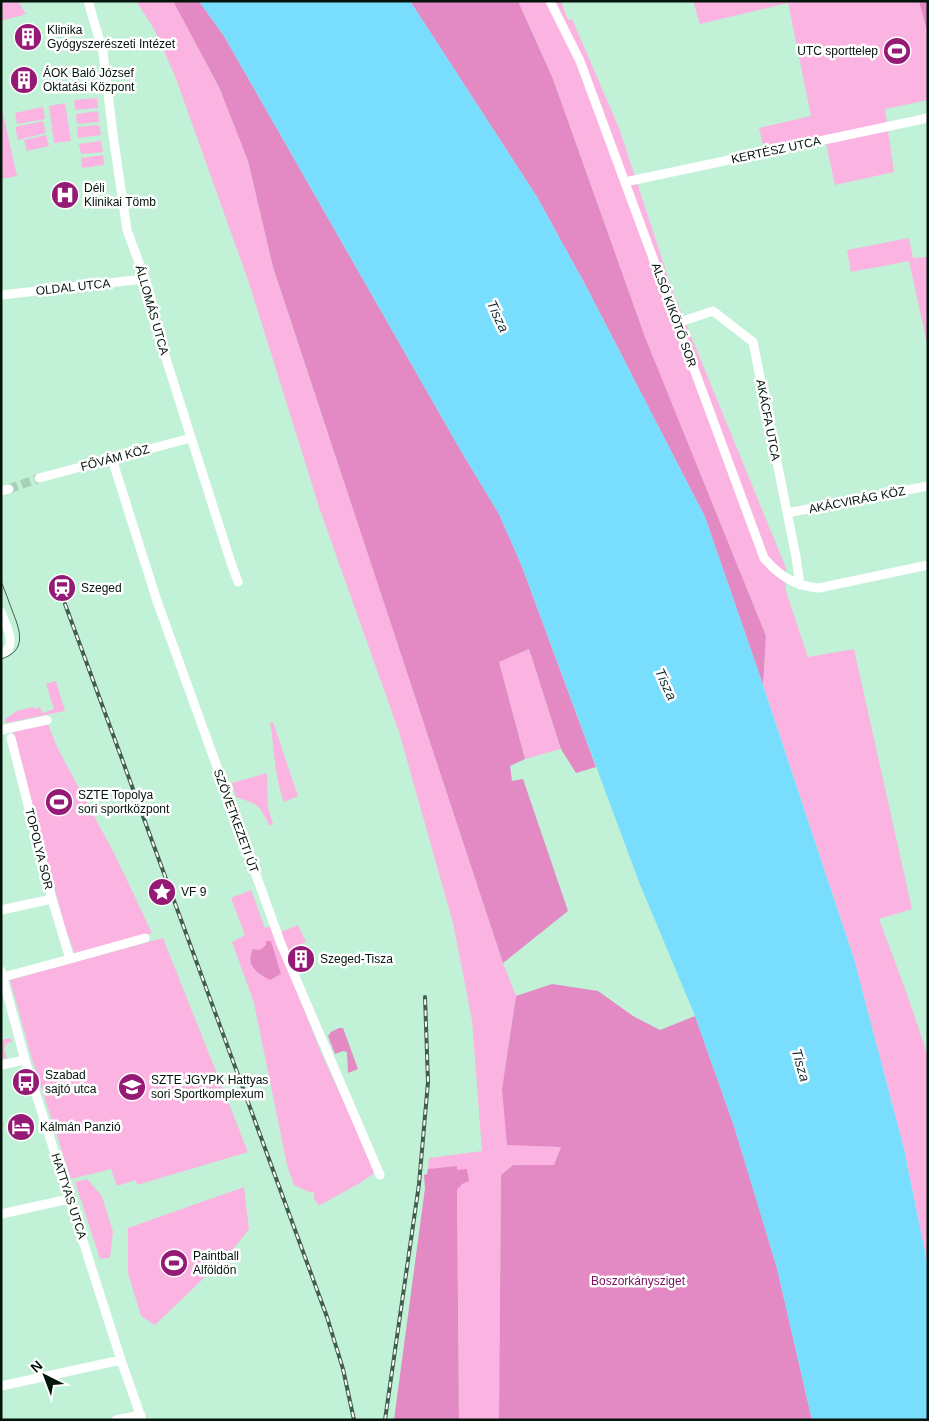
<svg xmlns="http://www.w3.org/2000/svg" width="929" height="1421" font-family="Arial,sans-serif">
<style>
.green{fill:#fbb4e1}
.forest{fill:#e38ac4}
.water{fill:#79ddfd}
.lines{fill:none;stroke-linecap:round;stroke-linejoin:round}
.minor-tunnel{stroke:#a4d1b8;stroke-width:9;stroke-dasharray:9 4.5;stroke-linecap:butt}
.minor{stroke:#fff;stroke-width:9}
.tram{stroke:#425e4f;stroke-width:1}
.rail-casing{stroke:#425e4f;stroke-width:4}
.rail{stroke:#fff;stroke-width:2;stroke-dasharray:5.5;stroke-linecap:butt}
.labels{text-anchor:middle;stroke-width:5;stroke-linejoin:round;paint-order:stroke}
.poi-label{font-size:12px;fill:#03140b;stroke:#fff;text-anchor:start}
.street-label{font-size:12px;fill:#03140b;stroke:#fff}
.park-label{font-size:12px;fill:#7b1060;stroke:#fff}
.water-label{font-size:14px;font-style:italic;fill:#193038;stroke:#fff}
</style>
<rect width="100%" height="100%" fill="#c1f2d7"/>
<path class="green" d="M1 1H18L26 14 1 21Z
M136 1H173L219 87 248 161 273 267 503 963 516 996 502 1089 561 1147 554 1165H513L501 1175 499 1420H459L457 1167 428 1169 429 1158 482 1151 472 1020 453 923 399 732 320 510 249 283 175 76 154 29Z
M518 1H561L568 20 572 19 619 128 673 292 786 568V591L808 657 854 649 912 909 879 919 908 997 928 1056V1267L904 1149 854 959 763 685 766 636 645 337 553 79Z
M693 1H928V100L885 109 894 172 835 185 826 143 766 157 759 128 811 116 788 3 700 24Z
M97 98 98 108 75 110 74 100Z
M65 103 71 141 54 143 49 106Z
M1 105 17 176 1 179Z
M43 107 45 119 17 124 15 113Z
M98 111 99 122 77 124 76 114Z
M43 121 46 133 18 140 15 127Z
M99 125 101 135 78 138 77 127Z
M46 135 49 146 27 151 24 140Z
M101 141 103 152 81 154 79 144Z
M103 155 104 165 82 168 81 158Z
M909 238 913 258 928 257V348L909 261 851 272 847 250Z
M529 649 561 749 525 759 499 662Z
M56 681 65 711 6 723 5 719 17 711 33 707 34 709 40 707 42 713 54 709 46 684Z
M273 722 298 796 284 802C274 777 275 749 270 723Z
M48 724 58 749 115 855 152 933 75 955 65 927 13 732Z
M267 773 268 808 273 824 270 826C265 818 261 806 252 803 247 800 242 800 236 797L232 783Z
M251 890 265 928 271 926 320 1050 373 1166V1174L360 1183 322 1204 318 1205 314 1198V1192H309L294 1185 287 1165 254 1003 232 942 245 935 231 898Z
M298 925 306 942 286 951 279 933Z
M163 938 248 1152 137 1185 136 1180 117 1186 111 1169 71 1179 32 1059 10 980Z
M11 1038 12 1042 5 1044V1047L4 1048 7 1058 1 1059V1040Z
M87 1179 102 1196 113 1232 110 1258 100 1259 75 1182Z
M244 1187 249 1229 230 1253 155 1325 141 1316 128 1273V1228Z"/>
<path class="forest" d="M173 1H199L224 36 461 451 499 514 521 564 596 767 576 773 561 749 529 649 499 662 525 759 510 766 512 781 523 779 568 911 503 963 273 267 248 161 219 87Z
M410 1H518L553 79 645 337 766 636 763 685 705 517 587 288 537 197Z
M919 1H927L928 34Z
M266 941H271L281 974 270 980C257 973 245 966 253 949L260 950 266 945Z
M552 984 598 991 633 1016 660 1030 695 1016 734 1126 777 1268 812 1420H499L501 1175 513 1165H554L561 1147 507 1145 502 1089 516 996Z
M339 1028H343L358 1069 348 1073 347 1052 343 1051 335 1054 328 1036 331 1032Z
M457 1166V1170L467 1169 469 1181 462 1184 457 1190 459 1420H394L425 1188 424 1175 427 1174 428 1169Z"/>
<path class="water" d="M199 1H410L537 197 587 288 705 517 763 685 854 959 904 1149 928 1267V1420H812L777 1268 734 1126 695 1016 639 882 521 564 499 514 461 451 224 36Z"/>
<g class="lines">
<path class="minor-tunnel" d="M9 489 39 478"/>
<path class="minor" d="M88 1 103 52 113 135 127 230 148 287 152 303 154 321 231 563 238 582
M550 1 580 61 764 558C779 576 795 586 819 588L928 565
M625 182 928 118
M1 295 144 279
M677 323 713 311 753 342 796 557 800 585
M112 459 157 601 281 944 380 1175
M39 478 191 438
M1 491 9 489
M787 513 928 486
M1 612C6 626 19 646 1 655
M1 730 47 720
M1 910 52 899
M70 959 145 938
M1 971 25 1060 121 1360 142 1420
M3 977 70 959 52 899 11 738
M1 1065 25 1060
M1 1214 69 1199
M1 1386 121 1360
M116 1420 141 1415"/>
<path class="tram" d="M1 581C5 590 8 600 12 610 20 630 28 651 1 659"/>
<defs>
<path id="rail" d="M65 604 327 1317 343 1369 354 1420
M385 1420 419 1184 428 1082 425 997"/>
</defs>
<use href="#rail" class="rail-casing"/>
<use href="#rail" class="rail"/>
</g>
<defs>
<symbol id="building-disc" viewBox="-11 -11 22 22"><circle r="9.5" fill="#951a75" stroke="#fff"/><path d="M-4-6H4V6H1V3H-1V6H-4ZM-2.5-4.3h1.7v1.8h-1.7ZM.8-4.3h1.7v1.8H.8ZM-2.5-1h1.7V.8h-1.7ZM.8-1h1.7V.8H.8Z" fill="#fff"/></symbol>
<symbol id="stadium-disc" viewBox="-11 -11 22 22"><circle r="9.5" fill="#951a75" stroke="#fff"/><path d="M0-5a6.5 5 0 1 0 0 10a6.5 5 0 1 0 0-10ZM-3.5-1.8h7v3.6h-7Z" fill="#fff"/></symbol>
<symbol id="hospital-disc" viewBox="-11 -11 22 22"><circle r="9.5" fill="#951a75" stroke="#fff"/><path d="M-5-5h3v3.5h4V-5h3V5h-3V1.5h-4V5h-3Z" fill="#fff"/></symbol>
<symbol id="station-disc" viewBox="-11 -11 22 22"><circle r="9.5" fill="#951a75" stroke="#fff"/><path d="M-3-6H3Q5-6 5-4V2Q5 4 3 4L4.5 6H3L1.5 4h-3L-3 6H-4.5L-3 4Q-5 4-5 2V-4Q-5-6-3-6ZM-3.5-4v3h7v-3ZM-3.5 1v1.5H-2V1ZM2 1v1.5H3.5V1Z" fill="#fff"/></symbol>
<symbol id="sight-disc" viewBox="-11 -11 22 22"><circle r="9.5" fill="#951a75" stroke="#fff"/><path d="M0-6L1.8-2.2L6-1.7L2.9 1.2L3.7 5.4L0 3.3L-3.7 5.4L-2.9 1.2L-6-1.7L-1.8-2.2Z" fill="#fff"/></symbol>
<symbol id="bus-disc" viewBox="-11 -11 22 22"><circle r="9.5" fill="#951a75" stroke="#fff"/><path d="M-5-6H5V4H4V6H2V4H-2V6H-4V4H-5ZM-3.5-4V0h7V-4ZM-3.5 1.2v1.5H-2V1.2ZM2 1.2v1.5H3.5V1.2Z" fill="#fff"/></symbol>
<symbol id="university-disc" viewBox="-11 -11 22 22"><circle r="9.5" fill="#951a75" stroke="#fff"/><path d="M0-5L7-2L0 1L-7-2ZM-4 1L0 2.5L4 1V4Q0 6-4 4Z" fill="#fff"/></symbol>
<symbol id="hotel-disc" viewBox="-11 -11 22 22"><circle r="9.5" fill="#951a75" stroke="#fff"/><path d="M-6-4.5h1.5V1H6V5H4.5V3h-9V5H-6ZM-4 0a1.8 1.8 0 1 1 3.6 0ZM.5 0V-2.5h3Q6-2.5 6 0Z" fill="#fff"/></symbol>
</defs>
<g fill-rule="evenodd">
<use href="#building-disc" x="12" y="21" width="32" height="32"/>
<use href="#stadium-disc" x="881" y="35" width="32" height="32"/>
<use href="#building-disc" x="8" y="64" width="32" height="32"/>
<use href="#hospital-disc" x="49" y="179" width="32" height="32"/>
<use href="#station-disc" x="46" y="572" width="32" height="32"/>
<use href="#stadium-disc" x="43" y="786" width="32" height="32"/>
<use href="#sight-disc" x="146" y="876" width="32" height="32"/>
<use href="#building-disc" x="285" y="943" width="32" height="32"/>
<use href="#bus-disc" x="10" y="1066" width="32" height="32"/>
<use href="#university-disc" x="116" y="1071" width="32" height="32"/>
<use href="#hotel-disc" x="5" y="1111" width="32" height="32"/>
<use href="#stadium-disc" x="158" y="1247" width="32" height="32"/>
</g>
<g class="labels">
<g class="poi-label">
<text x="47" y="34">Klinika<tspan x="47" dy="14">Gyógyszerészeti Intézet</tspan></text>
<text x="878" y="55" text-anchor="end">UTC sporttelep</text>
<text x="43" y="77">ÁOK Baló József<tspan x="43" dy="14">Oktatási Központ</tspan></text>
<text x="84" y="192">Déli<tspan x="84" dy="14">Klinikai Tömb</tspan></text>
<text x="81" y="592">Szeged</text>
<text x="78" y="799">SZTE Topolya<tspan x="78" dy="14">sori sportközpont</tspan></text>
<text x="181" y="896">VF 9</text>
<text x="320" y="963">Szeged-Tisza</text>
<text x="45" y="1079">Szabad<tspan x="45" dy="14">sajtó utca</tspan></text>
<text x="151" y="1084">SZTE JGYPK Hattyas<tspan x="151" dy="14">sori Sportkomplexum</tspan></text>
<text x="40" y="1131">Kálmán Panzió</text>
<text x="193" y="1260">Paintball<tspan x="193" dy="14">Alföldön</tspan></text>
</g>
<g class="street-label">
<text transform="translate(776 150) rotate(-12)" y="4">KERTÉSZ UTCA</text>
<text transform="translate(73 287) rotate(-6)" y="4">OLDAL UTCA</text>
<text transform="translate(152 310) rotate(74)" y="4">ÁLLOMÁS UTCA</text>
<text transform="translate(674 315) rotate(70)" y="4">ALSÓ KIKÖTŐ SOR</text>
<text transform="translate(768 420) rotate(79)" y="4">AKÁCFA UTCA</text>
<text transform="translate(115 458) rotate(-15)" y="4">FŐVÁM KÖZ</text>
<text transform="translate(857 500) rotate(-11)" y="4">AKÁCVIRÁG KÖZ</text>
<text transform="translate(236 821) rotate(70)" y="4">SZÖVETKEZETI ÚT</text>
<text transform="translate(39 849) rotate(76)" y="4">TOPOLYA SOR</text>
<text transform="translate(69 1196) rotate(72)" y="4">HATTYAS UTCA</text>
</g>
<g class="park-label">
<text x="638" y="1285">Boszorkánysziget</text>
</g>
<g class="water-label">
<text transform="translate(498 316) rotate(65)" y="5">Tisza</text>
<text transform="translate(666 684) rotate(65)" y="5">Tisza</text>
<text transform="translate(801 1065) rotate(74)" y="5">Tisza</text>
</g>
</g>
<rect width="929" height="1421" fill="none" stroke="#03140b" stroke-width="5"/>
<g transform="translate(45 1376) rotate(318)" stroke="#ffffff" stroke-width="4" paint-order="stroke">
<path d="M0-4L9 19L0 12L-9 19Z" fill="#03140b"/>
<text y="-8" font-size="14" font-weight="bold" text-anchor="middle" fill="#03140b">N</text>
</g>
</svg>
